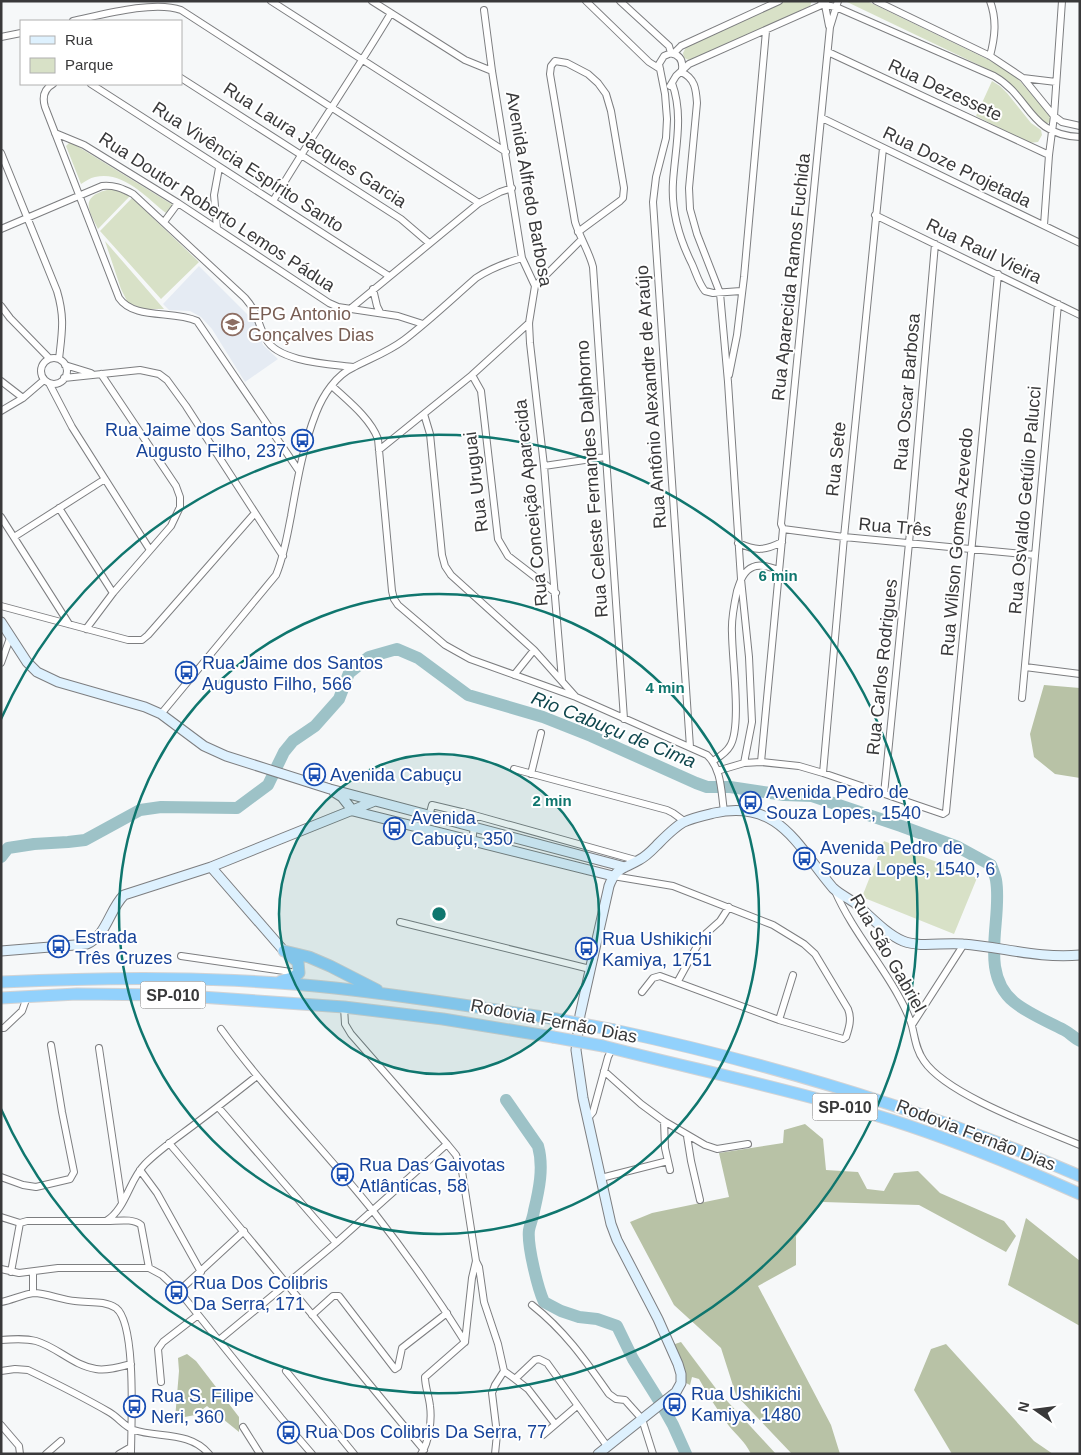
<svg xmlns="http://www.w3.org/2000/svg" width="1081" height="1455" font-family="Helvetica,sans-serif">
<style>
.built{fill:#e5ebf3}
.green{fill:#d8e1c7}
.forest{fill:#b8c2a6}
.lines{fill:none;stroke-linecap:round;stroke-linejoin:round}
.river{stroke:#9dc2c7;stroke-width:12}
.street-casing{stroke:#7d7e80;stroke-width:8}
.secondary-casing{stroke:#7d7e80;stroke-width:11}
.highway-casing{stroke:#d3d3d4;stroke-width:13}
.street{stroke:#fff;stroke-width:6}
.secondary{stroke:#def1fe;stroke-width:9}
.highway{stroke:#92d1fc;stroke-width:11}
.highway-bridge-casing{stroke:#d3d3d4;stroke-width:13;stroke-linecap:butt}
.highway-bridge{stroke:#92d1fc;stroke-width:11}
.ring{fill:none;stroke:#0f766e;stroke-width:2.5}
.labels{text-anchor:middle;stroke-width:4;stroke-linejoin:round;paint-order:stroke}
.shield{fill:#fff;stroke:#747475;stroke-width:1}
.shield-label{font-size:16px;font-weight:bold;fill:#39393a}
.street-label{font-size:18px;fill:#39393a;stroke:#fff}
.education-label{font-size:18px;fill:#785e54;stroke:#fff;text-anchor:start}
.transit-label{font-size:18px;fill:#164399;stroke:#fff;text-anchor:start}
.water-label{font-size:19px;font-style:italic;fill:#10474e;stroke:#fff}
.centre{fill:#0f766e;stroke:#fff;stroke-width:2.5}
.ring-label{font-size:15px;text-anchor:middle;font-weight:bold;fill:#0f766e;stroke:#fff;stroke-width:4;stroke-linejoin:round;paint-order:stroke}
</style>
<rect width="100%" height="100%" fill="#f6f8f9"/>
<path class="built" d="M199 266 256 323 263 345 278 359 245 382 212 329 201 317 190 311 169 310 163 304Z"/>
<path class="green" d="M785 1H812L810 6 691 61 684 58 683 53 686 47Z
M845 1H867L987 59 1010 72 1020 81 1050 116V122L1046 124C1032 114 1024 100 1014 88 1006 79 994 73 983 67Z
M992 81 1000 86 1007 93 1031 123 1041 130 1042 135 1038 142 1029 143 976 116Z
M70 142 77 146 173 205 166 213C147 198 123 170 95 177 90 178 86 181 81 184L66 146Z
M107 190H115L130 196 98 229C89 211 79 197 107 190Z
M132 198 199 262 161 299 100 231Z
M105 241 164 309H144L128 303 121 289Z
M884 841 977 878 954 934 862 897Z"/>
<path class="forest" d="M1044 685 1080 688V778L1055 774 1034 757 1030 734Z
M805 1124 823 1139 826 1170 858 1172 867 1189 884 1191 894 1173 918 1171 940 1193 1004 1221 1016 1236 1006 1252 919 1205 823 1202 796 1236V1265L758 1286 831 1425 840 1454H792L736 1395 721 1348 674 1305 630 1222 652 1213 729 1197 719 1153 783 1143 784 1130Z
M1026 1218 1080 1261V1326L1008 1285Z
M681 1342 717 1390 776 1454H751C744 1440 738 1437 729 1426 718 1411 708 1395 699 1379L692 1377 690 1385 684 1382 672 1345Z
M946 1344 1034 1441 1053 1454H952L914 1390 931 1349Z
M187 1354 196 1361 239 1417V1432L207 1406 195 1415 175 1419 179 1371 178 1358Z"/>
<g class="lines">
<path class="river" d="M1 857 8 848 34 844 68 842 85 840 140 810 161 807 237 808 268 785 284 752 293 741 315 726 339 699 349 673 369 657 397 649 418 658 468 695 543 717 591 736 696 783 707 787H730L784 795 812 796 901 826 958 847 991 865C993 870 995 875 996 880 1003 919 978 972 1014 1002 1029 1014 1047 1021 1064 1030 1070 1033 1074 1038 1080 1041
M506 1100 538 1146C544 1167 539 1190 534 1211 533 1218 530 1224 529 1230 527 1245 538 1289 544 1302L561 1311 579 1317 597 1319 617 1326 633 1359 658 1399
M664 1409 673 1425 686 1454"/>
<defs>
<path id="street" d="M271 1 506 152
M372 1 465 60 492 71
M586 1 649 62 660 69
M620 1 669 46 671 53
M821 1 825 5 836 7 994 76C1031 97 1028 135 1080 137
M876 1 990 56 1023 78 1054 116 1062 122 1080 126
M825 5 829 26
M484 10 492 71 522 258 535 286 529 323 530 343 544 466 562 680
M73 21C101 15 154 0 181 10L479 203
M1 37 21 33
M828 52 1049 155
M671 53 664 56 659 64 665 94 667 119 666 138 656 177 653 202 690 747
M671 53C680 55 683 61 682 69
M673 54 681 46 779 1
M990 56C995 37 997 20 990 1
M681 72C695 78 696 89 697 103L689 188 690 209 697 234 720 293 728 382 741 579 749 657 752 722 744 763
M181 78 401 219 429 243
M1023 78 1056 82
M672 83C684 116 675 149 673 182 671 212 679 238 692 264 696 273 699 284 705 291L713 293 741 291
M53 84C44 89 42 97 45 107L119 298C134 320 173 310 197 321L299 471
M91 84 389 276
M670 86 676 76 689 64 826 3
M822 118 1080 243
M55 133 84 145 178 203 329 303 338 307 398 316 423 324
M1 153 57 291C65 318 62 332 59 359
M273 201C310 138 353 77 391 13
M875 215 1080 315
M164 222 178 203
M1044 225 1049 155 1054 116 1062 1
M217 228 214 195 219 168
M1 229 102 186C114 185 122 188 133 194L245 298C259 314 257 323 266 339 278 362 330 364 353 367
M578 232 620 201 623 198 624 188 611 111 606 94 598 83 588 74 567 63 555 61 551 66 550 74 575 222C580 238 589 251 593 267L624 719
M535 286 581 240
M373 289 377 306 380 312
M1 306 10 318 49 358
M350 309 479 203 500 192 512 188
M41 371a13 13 0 1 1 26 0a13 13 0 1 1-26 0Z
M65 365 91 373
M472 375 481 391 498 539 508 556 556 593
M729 375 737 335 744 277 766 31
M64 378 140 370 159 374 167 380 186 406 283 556
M1 381 23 398
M49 383 72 427 150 550
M332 386C348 401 370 418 378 439L392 591 394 599 398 605 445 645 470 659 576 697 707 755C722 769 721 792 724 811
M1 411 23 398 44 380
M424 414 430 434 442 555 445 566 451 575 534 650 575 696
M379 450 472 375 529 323
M544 466 605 457
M59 508 113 593
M1 517 69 624
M783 529 844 537 1035 555
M14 537 105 479
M738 543C756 551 764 551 782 542
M1 606 128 640H142L148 635 255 513
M86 629 113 593 171 526 180 507V497L176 486 101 374
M1 663 10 638
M1025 667 1080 674
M514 675 534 650
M1022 698 1058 304
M161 714 276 575C284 556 287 536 291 516 297 482 303 446 316 413 323 395 336 375 354 367 371 358 388 352 404 340 429 321 452 299 476 278 491 268 505 263 522 258
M713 761C719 757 726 753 730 746 742 727 732 659 732 633 731 619 734 605 737 591 740 582 743 571 753 567 761 563 771 568 779 570
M761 762 783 529 781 524 830 27 838 1
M514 769 667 810 673 813 684 821
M717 771 744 763 761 762 799 766 823 773 943 814 946 812 998 274
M823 773 844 537 883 148
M531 774 541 733
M884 794 909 543 935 244
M429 816 432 805 474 815 639 861
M472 842 474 827V815
M613 876 673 886 773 925 804 944 815 954 848 1009C852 1019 849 1028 846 1037L843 1039 779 1020 660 976 653 978 642 992
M835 891C851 928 878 959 898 995 903 1004 909 1015 912 1026 915 1038 916 1050 924 1061 947 1095 1040 1128 1080 1145
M400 922 590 969
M181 956 298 973
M678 981 702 937 720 921 729 907
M344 1007 345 1024 351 1034 447 1144 456 1155 462 1171 476 1261 472 1278 465 1342
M779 1020 793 975
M912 1025 964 944
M1 1028H4L22 1011 27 997
M221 1029C267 1093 324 1149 373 1211 405 1252 437 1297 465 1342
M99 1048 122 1203
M604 1071 641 1104 664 1121 705 1145 717 1149 748 1144
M218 1107 336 1243
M588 1118 593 1112 608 1057 612 1049
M664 1121 665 1148 670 1170
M687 1136 691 1161 700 1200
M169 1143C255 1244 339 1348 424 1450
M140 1170 157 1193 201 1272
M1 1177 23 1185 36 1187 70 1179 74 1172 62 1112 51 1045
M601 1178 668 1161
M1 1217 20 1223 27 1221H106C126 1209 129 1180 145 1164 161 1148 181 1135 199 1121 219 1106 238 1091 257 1076
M107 1221C118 1221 133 1218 141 1225L149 1268
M476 1261 479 1267 484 1302 498 1344 504 1371
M1 1269 19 1273 58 1268H149L162 1275 179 1291 281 1418 312 1454
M11 1272 20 1223
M179 1291 244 1231
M33 1293V1272
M1 1302C12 1300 24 1294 34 1293 45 1293 63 1300 75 1301 89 1303 104 1300 116 1308 137 1324 131 1427 131 1454
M532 1305C565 1331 585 1360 609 1394L616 1399 625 1400 642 1419 653 1454
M312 1315 333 1296H339L395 1369 398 1367 402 1348 447 1313
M1 1340C13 1339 25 1338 36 1341 57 1347 74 1366 96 1369 107 1371 120 1367 131 1364
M219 1340 336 1243 447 1144
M1 1371 15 1369 28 1370C55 1383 83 1397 109 1412 118 1417 125 1427 134 1430 158 1438 190 1431 209 1454
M286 1371 354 1454
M504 1371 515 1379 535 1360 539 1359 547 1363 607 1446
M515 1379 528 1389 555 1424
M161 1382 158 1349 163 1342 198 1315
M1 1425 19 1446 20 1454
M243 1427 260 1454
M543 1435 577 1406
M46 1454 61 1441
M119 1454 131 1447
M421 1454C429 1442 432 1420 430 1406 429 1396 425 1387 425 1377L465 1342
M495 1454 497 1434 492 1393 495 1385 504 1371"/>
<path id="secondary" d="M1 622 27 662 37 672 58 682 145 707 161 714 204 746 226 756 330 789 625 867
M334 792 342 797 353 811
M353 811 613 876
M211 867 284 951
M1 951 87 944C107 935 109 910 124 895L211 867 375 801
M598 1454 676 1392 681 1383V1374L678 1364 658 1319 617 1240 611 1224 583 1098 576 1050 580 1015 609 886C616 867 624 869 639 860 647 856 653 849 659 843 682 820 684 820 714 813 780 799 797 846 833 888 839 894 848 898 855 903 869 915 886 934 903 941 921 948 943 942 963 944 1002 947 1040 959 1080 955"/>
<path id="highway" d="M284 951 309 957 330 966 377 990
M281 981 292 978 299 973 298 962 288 954
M1 982C112 977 224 976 335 988 409 996 482 1008 556 1019
M1 998 77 994 172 995 344 1007 443 1019 553 1037
M614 1030C772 1064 932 1112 1080 1176
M603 1046C693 1069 785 1088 875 1115 945 1136 1013 1164 1080 1194"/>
</defs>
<use href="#street" class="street-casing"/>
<use href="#secondary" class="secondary-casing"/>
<use href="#highway" class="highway-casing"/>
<use href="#street" class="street"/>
<use href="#secondary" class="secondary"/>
<use href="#highway" class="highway"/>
<defs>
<path id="highway-bridge" d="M556 1019 614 1030
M553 1037 603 1046"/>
</defs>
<use href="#highway-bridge" class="highway-bridge-casing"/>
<use href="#highway-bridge" class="highway-bridge"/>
</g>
<circle cx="439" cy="914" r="160" fill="#0f766e" fill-opacity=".12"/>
<g class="ring">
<circle cx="439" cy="914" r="160"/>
<circle cx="439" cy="914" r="320"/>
<path d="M1 719A479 479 0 1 1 1 1109"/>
</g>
<defs>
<symbol id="school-ring" viewBox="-11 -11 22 22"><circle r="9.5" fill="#fff" stroke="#8d6e63" stroke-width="1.5"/><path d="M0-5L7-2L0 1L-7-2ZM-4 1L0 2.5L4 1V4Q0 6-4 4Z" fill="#8d6e63"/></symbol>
<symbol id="bus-ring" viewBox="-11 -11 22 22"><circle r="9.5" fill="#fff" stroke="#1a4fb4" stroke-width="1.5"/><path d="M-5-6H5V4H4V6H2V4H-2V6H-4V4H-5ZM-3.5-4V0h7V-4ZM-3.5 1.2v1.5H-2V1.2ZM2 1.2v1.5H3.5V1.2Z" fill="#1a4fb4"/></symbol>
</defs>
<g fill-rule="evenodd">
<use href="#school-ring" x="220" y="312" width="25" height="25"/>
<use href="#bus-ring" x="290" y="428" width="25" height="25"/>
<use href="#bus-ring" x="174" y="660" width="25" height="25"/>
<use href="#bus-ring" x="302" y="762" width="25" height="25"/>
<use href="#bus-ring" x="738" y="790" width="25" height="25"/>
<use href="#bus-ring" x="382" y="816" width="25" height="25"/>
<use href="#bus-ring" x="792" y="846" width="25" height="25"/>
<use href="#bus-ring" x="46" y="934" width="25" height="25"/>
<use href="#bus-ring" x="574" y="936" width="25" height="25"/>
<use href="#bus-ring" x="330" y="1162" width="25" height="25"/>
<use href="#bus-ring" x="164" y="1280" width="25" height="25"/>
<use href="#bus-ring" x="662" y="1392" width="25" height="25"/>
<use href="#bus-ring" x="122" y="1394" width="25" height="25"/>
<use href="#bus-ring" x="276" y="1420" width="25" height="25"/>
</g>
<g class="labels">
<g class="shield">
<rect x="140.5" y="981.5" width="65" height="27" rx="4"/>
<rect x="812.5" y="1093.5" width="65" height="27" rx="4"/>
</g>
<g class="shield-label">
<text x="173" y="1001">SP-010</text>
<text x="845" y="1113">SP-010</text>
</g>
<g class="street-label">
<text transform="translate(945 90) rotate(25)" y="6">Rua Dezessete</text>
<text transform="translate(315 145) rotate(33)" y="6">Rua Laura Jacques Garcia</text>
<text transform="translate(248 167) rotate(33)" y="6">Rua Vivência Espírito Santo</text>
<text transform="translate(957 167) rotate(26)" y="6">Rua Doze Projetada</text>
<text transform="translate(529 189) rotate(80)" y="6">Avenida Alfredo Barbosa</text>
<text transform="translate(217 212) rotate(33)" y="6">Rua Doutor Roberto Lemos Pádua</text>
<text transform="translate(984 251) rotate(26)" y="6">Rua Raul Vieira</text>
<text transform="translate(791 277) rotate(-84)" y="6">Rua Aparecida Ramos Fuchida</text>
<text transform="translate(907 392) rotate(-85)" y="6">Rua Oscar Barbosa</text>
<text transform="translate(651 397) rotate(-94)" y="6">Rua Antônio Alexandre de Araújo</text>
<text transform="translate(836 459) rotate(-84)" y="6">Rua Sete</text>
<text transform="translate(592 479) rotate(-94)" y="6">Rua Celeste Fernandes Dalphorno</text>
<text transform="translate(476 482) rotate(-97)" y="6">Rua Uruguai</text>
<text transform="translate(1025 500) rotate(-85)" y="6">Rua Osvaldo Getúlio Palucci</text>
<text transform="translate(531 503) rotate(-96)" y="6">Rua Conceição Aparecida</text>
<text transform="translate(895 527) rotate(5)" y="6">Rua Três</text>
<text transform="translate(957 542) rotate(-85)" y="6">Rua Wilson Gomes Azevedo</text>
<text transform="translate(882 667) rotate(-84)" y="6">Rua Carlos Rodrigues</text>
<text transform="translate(888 953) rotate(60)" y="6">Rua São Gabriel</text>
<text transform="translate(554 1021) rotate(11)" y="6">Rodovia Fernão Dias</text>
<text transform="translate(976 1135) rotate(21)" y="6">Rodovia Fernão Dias</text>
</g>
<g class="education-label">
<text x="248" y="320">EPG Antonio<tspan x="248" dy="21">Gonçalves Dias</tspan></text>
</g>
<g class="transit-label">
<text x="286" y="436" text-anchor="end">Rua Jaime dos Santos<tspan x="286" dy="21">Augusto Filho, 237</tspan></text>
<text x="202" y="669">Rua Jaime dos Santos<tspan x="202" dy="21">Augusto Filho, 566</tspan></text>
<text x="330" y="781">Avenida Cabuçu</text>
<text x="766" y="798">Avenida Pedro de<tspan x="766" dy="21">Souza Lopes, 1540</tspan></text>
<text x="411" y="824">Avenida<tspan x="411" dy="21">Cabuçu, 350</tspan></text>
<text x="820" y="854">Avenida Pedro de<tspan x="820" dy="21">Souza Lopes, 1540, 6</tspan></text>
<text x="75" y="943">Estrada<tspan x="75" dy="21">Três Cruzes</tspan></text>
<text x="602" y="945">Rua Ushikichi<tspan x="602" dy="21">Kamiya, 1751</tspan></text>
<text x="359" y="1171">Rua Das Gaivotas<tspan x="359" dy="21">Atlânticas, 58</tspan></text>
<text x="193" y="1289">Rua Dos Colibris<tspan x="193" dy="21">Da Serra, 171</tspan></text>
<text x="691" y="1400">Rua Ushikichi<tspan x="691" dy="21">Kamiya, 1480</tspan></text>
<text x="151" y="1402">Rua S. Filipe<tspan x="151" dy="21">Neri, 360</tspan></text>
<text x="305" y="1438">Rua Dos Colibris Da Serra, 77</text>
</g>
<g class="water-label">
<text transform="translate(614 729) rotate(22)" y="7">Rio Cabuçu de Cima</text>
</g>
</g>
<circle cx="439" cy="914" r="8" class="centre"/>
<g class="ring-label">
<text x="778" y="581">6 min</text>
<text x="665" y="693">4 min</text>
<text x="552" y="806">2 min</text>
</g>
<rect width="1081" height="1455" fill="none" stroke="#39393a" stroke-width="5"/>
<rect x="20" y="20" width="162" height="65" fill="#ffffff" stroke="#b0b0b0"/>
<rect x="30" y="36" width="25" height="8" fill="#def1fe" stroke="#b0b0b0"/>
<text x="65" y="45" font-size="15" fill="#39393a">Rua</text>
<rect x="30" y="58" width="25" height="15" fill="#d8e1c7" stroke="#b0b0b0"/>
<text x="65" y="70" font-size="15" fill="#39393a">Parque</text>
<g transform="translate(1036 1410) rotate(284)" stroke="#ffffff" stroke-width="4" paint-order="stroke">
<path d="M0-4L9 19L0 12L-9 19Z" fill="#39393a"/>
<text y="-8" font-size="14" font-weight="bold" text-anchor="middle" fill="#39393a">N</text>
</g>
</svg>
